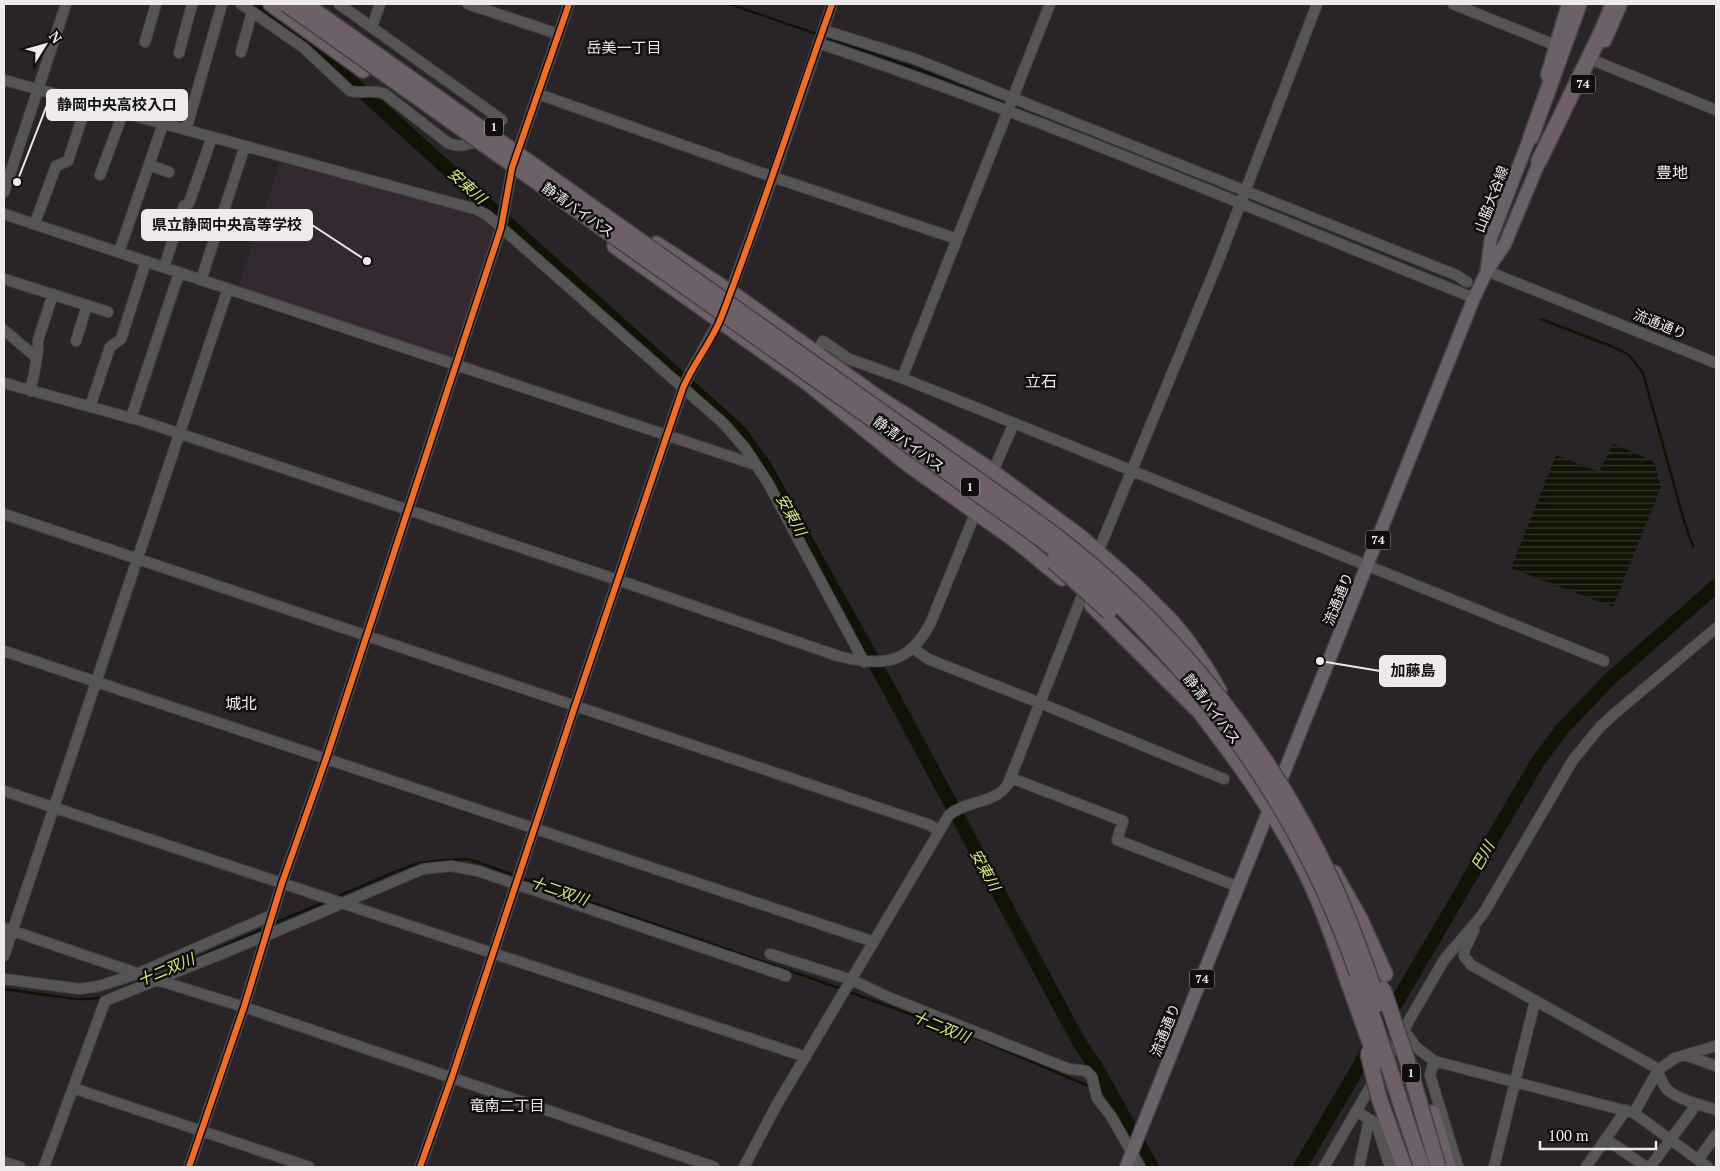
<svg xmlns="http://www.w3.org/2000/svg" width="1720" height="1171" font-family="'PT Serif','Noto Sans JP',serif">
<style>
.built{fill:#342930}
.water{fill:url(#water-rules)}
.lines{fill:none;stroke-linecap:round;stroke-linejoin:round}
.stream{stroke:#111404;stroke-width:2.5}
.river{stroke:#111404;stroke-width:14}
.minor-casing{stroke:#464244;stroke-width:12}
.major-casing{stroke:#464244;stroke-width:15}
.highway-casing{stroke:#464244;stroke-width:18}
.minor{stroke:#565455;stroke-width:10}
.major{stroke:#6b6168;stroke-width:12}
.highway{stroke:#6d6068;stroke-width:15}
.highway-bridge-casing{stroke:#464244;stroke-width:18;stroke-linecap:butt}
.highway-bridge{stroke:#6d6068;stroke-width:15}
.cycleway-casing{stroke:#110e0f;stroke-width:9}
.cycleway{stroke:#ee6e29;stroke-width:6}
.labels{text-anchor:middle;stroke-width:5;stroke-linejoin:round;paint-order:stroke}
.shield{fill:#110e0f;stroke:#aca8aa;stroke-width:1}
.shield-label{font-size:12px;font-weight:bold;fill:#eeeaec}
.street-label{font-size:14px;fill:#eeeaec;stroke:#110e0f}
.neighbourhood-label{font-size:15px;fill:#eeeaec;stroke:#110e0f}
.water-label{font-size:15px;font-style:italic;fill:#d7e986;stroke:#110e0f}
.quarter-label{font-size:16px;fill:#eeeaec;stroke:#110e0f}
.leader{fill:none;stroke:#eeeaec;stroke-width:2}
.callout-dot{fill:#eeeaec;stroke:#110e0f;stroke-width:2}
.callout{fill:#eeeaec;stroke:#eeeaec;stroke-width:2}
.callout-label{font-size:15px;text-anchor:middle;font-weight:bold;fill:#111}
</style>
<defs>
<pattern id="water-rules" width="6" height="5" patternUnits="userSpaceOnUse" patternTransform="scale(1.25)"><rect width="6" height="5" fill="#111404"/><path d="M0 2.5h6" fill="none" stroke="#343629"/></pattern>
</defs>
<rect width="100%" height="100%" fill="#292427"/>
<path class="built" d="M280 163 417 197 484 219 491 225 495 235 453 360 238 287Z"/>
<path class="water" d="M1613 443 1654 462 1661 487 1613 607 1511 568 1556 455 1599 472Z"/>
<g class="lines">
<path class="stream" d="M729 4 820 35
M825 37 928 73 1007 105
M1012 107 1040 118
M1541 319 1618 349 1629 355 1643 373 1684 521 1693 546
M521 878 842 989
M336 897 397 871 416 864 433 861 469 859 516 876
M272 924 327 901
M167 971 265 928
M4 989 75 999H90L103 997 145 979
M847 991 983 1041 1091 1087
M1098 1090 1111 1095"/>
<path class="river" d="M253 4 313 47 515 230 739 431 764 465 888 687 1079 1042 1097 1069 1152 1167
M1300 1167 1537 763 1562 729 1610 679 1716 586"/>
<defs>
<path id="minor" d="M241 4 304 48 350 91C361 94 374 89 385 94L448 143C459 148 466 145 477 141
M339 4 502 120
M468 4 558 34
M1453 4 1555 45
M372 27 380 4
M823 30 915 59 1456 275 1467 282
M145 42 156 4
M818 43C1041 117 1256 211 1474 298
M241 52 252 12
M179 53 192 4
M1595 61 1716 110
M4 80 475 209 487 215 723 423 745 448 768 483 864 662
M538 94 773 177 957 239
M186 130 222 4
M149 165 169 172
M100 175 123 113
M4 192 66 4
M4 214 756 465
M35 223 56 166 68 161 87 103
M119 252 163 124
M164 267 184 206 189 203 212 137
M1487 271 1716 363
M4 279 108 312
M201 280 245 146
M728 298 773 177 832 4
M4 330 37 358
M76 341 87 305
M816 354 823 341 849 359 902 378 1604 661
M902 378 1050 4
M4 383 142 421 618 580 838 656C882 667 909 665 931 622L984 492
M30 391 34 374 38 350V340L53 294
M90 407 110 347 121 339 146 261
M131 418 179 273
M991 476 1014 423
M4 514 930 825 939 832
M1098 552 1218 262 1317 4
M913 648 928 659 1040 703 1224 779
M4 651 874 942
M1011 778 1123 821 1117 840 1239 887
M4 791 806 1057
M4 928 157 980 244 1007 714 1167
M1474 930 1465 949 1464 956 1471 965 1653 1066C1660 1072 1660 1080 1665 1087 1674 1099 1702 1105 1716 1110
M770 954 852 980 888 997 1069 1069 1086 1071 1092 1077 1097 1098 1111 1116 1140 1167
M4 956 228 289
M4 979 80 989 99 986 137 974 272 915
M1404 1030 1416 1047 1434 1061 1430 1075 1458 1167
M1685 1055 1716 1066
M1434 1061 1634 1113 1708 1167
M73 1088 309 1167
M1356 1111 1374 1122 1377 1126 1390 1167
M1634 1113 1658 1070 1675 1058 1716 1046
M1606 1139 1646 1167
M1698 1160 1716 1135
M4 1162 20 1167
M44 1167 105 1001 265 936 423 869 451 866 478 871 786 976
M189 1167 244 1007 282 883 326 759 501 228 512 168 569 4
M420 1167 452 1077 575 706 683 388 690 373 722 316
M744 1167 776 1106 949 815C966 800 996 804 1008 784L1082 596
M1324 1167 1444 960 1483 914 1573 760 1600 727 1613 715 1716 628
M1359 1167 1369 1120
M1494 1167 1535 1001
M1586 1167 1626 1110
M1650 1167 1697 1104"/>
<path id="major" d="M1605 41 1621 4
M1547 75 1568 4
M1487 268 1491 238 1533 129
M1126 1167 1474 298 1487 271 1505 244 1543 153"/>
<path id="highway" d="M271 4 363 70
M1531 137 1579 4
M1539 161 1603 29 1613 4
M656 244 730 292 877 397 980 463 1079 536 1137 587 1172 622 1188 642 1207 670 1219 691
M615 246 808 383 908 464 1018 542 1062 578
M1092 605 1198 710
M1193 703C1234 756 1275 811 1305 871 1323 907 1336 946 1349 984
M1334 873 1360 919 1385 974
M1379 1098 1404 1167
M1432 1113 1448 1167"/>
</defs>
<use href="#minor" class="minor-casing"/>
<use href="#major" class="major-casing"/>
<use href="#highway" class="highway-casing"/>
<use href="#minor" class="minor"/>
<use href="#major" class="major"/>
<use href="#highway" class="highway"/>
<defs>
<path id="highway-bridge" d="M286 4 1023 526C1048 544 1073 563 1096 583 1198 677 1283 790 1336 918 1370 999 1393 1084 1422 1167
M305 4 991 489C1018 508 1045 527 1070 547 1181 636 1273 752 1332 881 1350 921 1365 962 1379 1004
M1053 561 1109 612
M1349 984 1377 1062
M1383 989 1407 1060 1438 1167
M1368 1053 1379 1098"/>
</defs>
<use href="#highway-bridge" class="highway-bridge-casing"/>
<use href="#highway-bridge" class="highway-bridge"/>
<defs>
<path id="cycleway" d="M189 1167 244 1007 282 883 326 759 501 228 512 168 569 4
M420 1167 452 1077 575 706 683 388C693 364 711 343 721 318 761 214 795 108 832 4"/>
</defs>
<use href="#cycleway" class="cycleway-casing"/>
<use href="#cycleway" class="cycleway"/>
</g>
<g class="labels">
<g class="shield">
<rect x="1570.5" y="74.5" width="25" height="19" rx="4"/>
<rect x="485" y="117.5" width="18" height="19" rx="4"/>
<rect x="961" y="477.5" width="18" height="19" rx="4"/>
<rect x="1365.5" y="530.5" width="25" height="19" rx="4"/>
<rect x="1189.5" y="969.5" width="25" height="19" rx="4"/>
<rect x="1402" y="1063.5" width="18" height="19" rx="4"/>
</g>
<g class="shield-label">
<text x="1583" y="88">74</text>
<text x="494" y="131">1</text>
<text x="970" y="491">1</text>
<text x="1378" y="544">74</text>
<text x="1202" y="983">74</text>
<text x="1411" y="1077">1</text>
</g>
<g class="street-label">
<text transform="translate(1491 199) rotate(-69)" y="5">山脇大谷線</text>
<text transform="translate(578 210) rotate(35)" y="5">静清バイパス</text>
<text transform="translate(1660 324) rotate(22)" y="5">流通通り</text>
<text transform="translate(909 444) rotate(36)" y="5">静清バイパス</text>
<text transform="translate(1338 599) rotate(-68)" y="5">流通通り</text>
<text transform="translate(1212 709) rotate(53)" y="5">静清バイパス</text>
<text transform="translate(1165 1030) rotate(-68)" y="5">流通通り</text>
</g>
<g class="neighbourhood-label">
<text x="624" y="53">岳美一丁目</text>
<text x="507" y="1111">竜南二丁目</text>
</g>
<g class="water-label">
<text transform="translate(467 186) rotate(42)" y="5">安東川</text>
<text transform="translate(791 515) rotate(61)" y="5">安東川</text>
<text transform="translate(1483 856) rotate(-60)" y="5">巴川</text>
<text transform="translate(985 870) rotate(61)" y="5">安東川</text>
<text transform="translate(559 891) rotate(19)" y="5">十二双川</text>
<text transform="translate(166 970) rotate(-23)" y="5">十二双川</text>
<text transform="translate(941 1027) rotate(22)" y="5">十二双川</text>
</g>
<g class="quarter-label">
<text x="1672" y="178">豊地</text>
<text x="1041" y="387">立石</text>
<text x="241" y="709">城北</text>
</g>
</g>
<path class="leader" d="M17 182L47 105M367 261L312 225M1320 661L1380 671"/>
<g class="callout-dot">
<circle cx="17" cy="182" r="5"/>
<circle cx="367" cy="261" r="5"/>
<circle cx="1320" cy="661" r="5"/>
</g>
<g class="callout">
<rect x="47" y="90" width="140" height="30" rx="5"/>
<rect x="142" y="210" width="170" height="30" rx="5"/>
<rect x="1380" y="656" width="65" height="30" rx="5"/>
</g>
<g class="callout-label">
<text x="117" y="110">静岡中央高校入口</text>
<text x="227" y="230">県立静岡中央高等学校</text>
<text x="1413" y="676">加藤島</text>
</g>
<rect width="1720" height="1171" fill="none" stroke="#eeeaec" stroke-width="10"/>
<g transform="translate(45 45) rotate(53)" stroke="#110e0f" stroke-width="4" paint-order="stroke">
<path d="M0-4L9 19L0 12L-9 19Z" fill="#eeeaec"/>
<text y="-8" font-size="14" font-weight="bold" text-anchor="middle" fill="#eeeaec">N</text>
</g>
<path d="M1540 1141v8h116v-8" fill="none" stroke="#eeeaec" stroke-width="2.5"/>
<text x="1548" y="1141" font-size="15" fill="#eeeaec" stroke="#110e0f" stroke-width="4" paint-order="stroke">100 m</text>
</svg>
